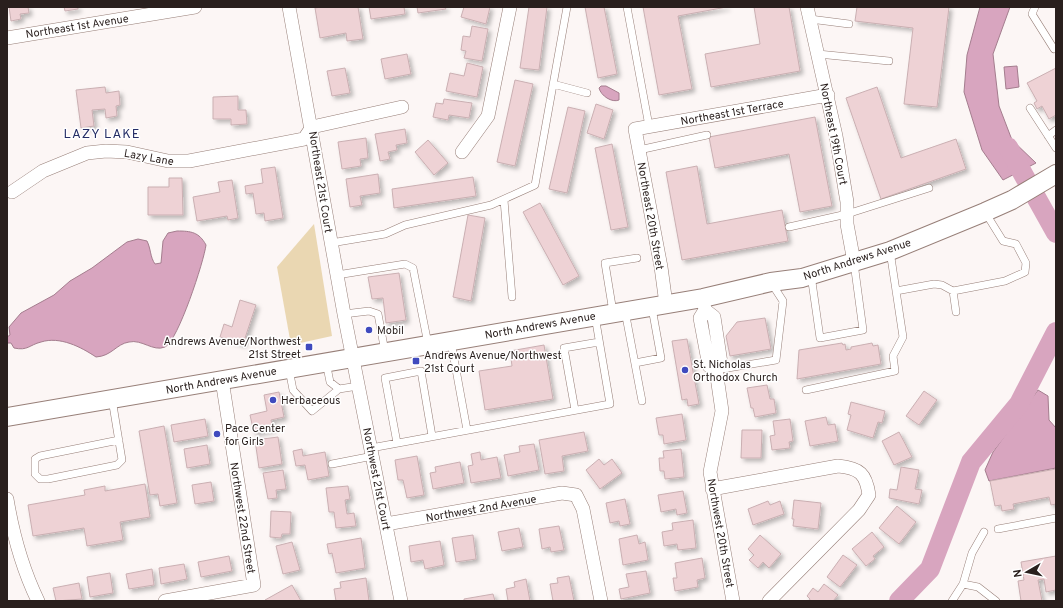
<svg xmlns="http://www.w3.org/2000/svg" width="1063" height="608" font-family="Overpass,sans-serif">
<style>
.green{fill:#ead7b2}
.water{fill:#d8a5bf;stroke:#a47d8e}
.lines{fill:none;stroke-linecap:round;stroke-linejoin:round}
.river{stroke:#d8a5bf;stroke-width:20}
.building{fill:#eed2d5;stroke:#caafb2;filter:url(#shadow)}
.lane-casing{stroke:#977f78;stroke-width:8}
.street-casing{stroke:#977f78;stroke-width:14}
.secondary-casing{stroke:#977f78;stroke-width:20}
.lane{stroke:#fff;stroke-width:7}
.street{stroke:#fff;stroke-width:13}
.secondary{stroke:#fff;stroke-width:18}
.poi-dot{fill:#3f4abe;stroke:#fff;stroke-width:1.5}
.labels{text-anchor:middle;stroke-width:3;stroke-linejoin:round;paint-order:stroke}
.street-label{font-size:11px;fill:#291f1d;stroke:#fff}
.poi-label{font-size:11px;fill:#291f1d;stroke:#fff;text-anchor:start}
.quarter-label{font-size:13px;letter-spacing:1px;fill:#242d66;stroke:#fff}
</style>
<defs>
<filter id="shadow"><feDropShadow dx="3" dy="3" stdDeviation="2" flood-color="#0004"/></filter>
</defs>
<rect width="100%" height="100%" fill="#fcf6f5"/>
<path class="green" d="M314 224 332 336 291 345 277 267Z"/>
<path class="water" d="M980 7H1010L993 54 999 106 1012 140 1036 163 1003 180 982 150 964 92 967 55Z
M1017 66 1019 87 1006 89 1004 67Z
M601 86H606L619 93V100C612 103 601 96 599 88Z
M177 231C191 231 199 232 206 245 204 261 178 341 165 347 153 352 142 339 129 342 116 344 112 356 96 357 81 347 60 336 41 342 29 345 28 351 14 348L11 343H7V337L10 335 9 327 21 313 54 295 70 281 92 268 127 242 138 239 147 241C151 249 150 257 155 264L161 263 163 241 168 233Z
M1038 390 1048 396 1049 420 1056 428V468L989 481 985 470 993 452Z"/>
<g class="lines">
<path class="river" d="M1008 147 1056 233
M899 601 930 569 971 462 1019 404 1056 332"/>
</g>
<path class="building" d="M9 7H28L29 13 20 14 21 19 11 21Z
M64 7H78V9L65 11Z
M321 7H358L363 39 347 41 346 33 320 38 315 8Z
M369 7H404L405 14 371 19Z
M417 7H445L446 9 418 13Z
M464 7H490L486 24 461 17Z
M529 7H547L539 70 520 68Z
M585 7H604L617 74 598 78Z
M643 7H727L678 16 692 89 659 95Z
M754 7H789L800 71 711 87 705 54 760 44Z
M857 7H949L937 107 904 104 913 28 855 21Z
M472 26 488 29 482 61 464 58 466 51 461 50 463 36 470 37Z
M407 54 411 74 385 79 381 59Z
M467 63 483 67 477 97 446 91 450 73 464 76Z
M345 68 350 93 332 96 327 71Z
M1056 68V115L1049 119 1042 106 1037 109 1034 103 1037 101 1027 83Z
M515 80 533 84 515 166 497 162Z
M105 87 106 93 119 91 120 105 116 106 117 116 106 118 105 109 92 110 94 126 81 128 76 90Z
M877 87 901 158 956 139 966 169 881 199 846 98Z
M238 96V110H246L247 124 231 125V119H213V97Z
M444 99 472 103 469 118 449 115 448 120 433 117 436 103 443 104Z
M596 104 613 110 604 139 587 133Z
M568 107 585 111 567 193 549 189Z
M815 117 832 206 800 212 789 154 715 168 709 137Z
M405 129 407 143 396 145 397 150 388 152 390 159 380 161 375 134Z
M366 138 368 158 360 159 361 166 342 169 338 142Z
M428 140 448 163 434 175 415 152Z
M612 144 628 227 611 230 595 148Z
M697 166 707 224 782 210 788 241 682 260 666 172Z
M275 167 283 218 265 221 264 213 256 214 253 193 246 194 245 186 263 183 261 169Z
M378 174 380 193 360 196 362 205 350 207 346 179Z
M473 177 476 196 394 208 392 189Z
M169 178H182L183 215H148V187H169Z
M232 180 238 218 228 220 227 216 197 221 193 197 220 192 218 182Z
M540 203 579 276 563 285 523 212Z
M468 215 485 218 471 301 453 297Z
M399 273 406 320 386 323 383 298 372 299 368 277Z
M240 300 256 305 243 344 220 337 224 324 232 327Z
M765 318 771 349 730 356 726 336 737 322Z
M687 339 699 404 688 406 687 399 682 400 672 341Z
M842 343 843 345 845 344 846 350 851 349V347L872 343 873 346 878 345 881 364 797 379 799 350Z
M544 345 553 399 485 410 479 371 512 366 510 351Z
M767 385 770 399H774L776 413 755 417 753 408H751L747 388Z
M924 391 937 400 919 425 906 416Z
M279 392 284 417 271 420 273 429 254 433 250 415 267 411 264 395Z
M851 402 885 411 882 423 878 422 873 438 847 430 851 415 848 414Z
M682 414 686 440 664 444 663 435H659L656 418Z
M826 417 828 425 835 424 838 441 810 446 805 421Z
M205 419 208 436 174 442 171 425Z
M790 419 793 441 789 442 790 448 772 450 770 436 775 435 773 421Z
M164 426 177 503 160 506 158 494 150 495 139 431Z
M742 430H762L761 458H741Z
M584 432 588 451 562 456 564 471 545 474 539 440Z
M899 432 912 457 894 465 882 441Z
M278 437 282 464 259 468 255 440Z
M534 444 539 470 508 476 504 455 520 452 519 446Z
M207 445 210 464 187 468 184 449Z
M302 449 303 456 325 452 329 476 308 480 305 465 296 466 293 451Z
M681 449 684 477 665 479 664 471H660L659 458H664L663 451Z
M480 452 481 460 497 457 501 478 471 483 468 466 473 465 471 454Z
M417 456 424 495 407 498 403 480H398L395 460Z
M599 459 604 465 612 459 622 473 600 489 586 470Z
M460 462 464 483 433 489 430 473 436 472 435 467Z
M901 467 919 470 915 489 922 490 919 504 889 498 890 489 897 490Z
M1056 469V504L1051 505 1049 497 1013 504 1014 509 1002 511 1001 505 995 506 990 481Z
M283 470 286 489 276 490 277 498 268 499 263 473Z
M211 482 214 501 195 504 192 485Z
M145 484 150 517 120 522 123 540 87 546 84 528 33 536 28 505 85 495 84 490 105 486V491Z
M348 486 350 499 345 500 347 514 354 513 356 526 336 528 334 512H329L326 488Z
M683 491 687 513 677 515 676 509 661 512 658 495Z
M625 499 630 524 620 526 619 521 610 523 606 503Z
M794 500 821 503 818 529 793 526 794 519H792Z
M768 501 770 505 780 501 784 514 753 525 748 509Z
M897 506 916 522 899 544 879 528Z
M271 511 291 512 290 534H282L281 538 270 537Z
M693 520 696 548 678 550 677 544 664 546 662 532 673 530 672 523Z
M559 526 564 550 551 552 550 547 542 549 539 529Z
M519 528 523 547 502 551 498 532Z
M872 532 884 547 873 556 875 559 866 566 852 549Z
M473 535 476 559 456 562 452 538Z
M637 535 639 544 645 542 648 560 623 565 619 539Z
M760 535 781 554 769 568 763 562 758 568 749 560 754 555 748 549Z
M361 538 365 568 336 573 332 553 329 554 327 544Z
M440 541 444 565 425 569 423 560 411 562 409 546Z
M292 542 300 570 283 574 276 546Z
M843 555 857 565 840 587 827 577Z
M229 556 232 571 201 577 198 562Z
M1056 556V590L1046 592 1044 579 1038 580 1042 601H1021L1018 581 1024 580 1021 562Z
M702 558 705 578 697 580 698 587 675 591 673 578H677L675 563Z
M184 564 187 579 161 584 159 568Z
M152 569 154 585 129 589 126 574Z
M646 571 650 593 621 599 619 589 629 587 626 574Z
M110 573 113 593 90 597 87 577Z
M569 576 574 601H553L550 584 558 583 557 578Z
M366 578 369 601H336L334 589 341 588 340 582Z
M526 579 530 601H508L506 589 515 587 514 582Z
M79 583 82 599 56 601 53 588Z
M824 584 838 595 833 601H809L810 599 807 596 813 588 818 592Z
M292 585 301 601H266L265 600Z
M493 594 495 601H464V599Z"/>
<g class="lines">
<defs>
<path id="lane" d="M627 7 649 126
M1035 7 1032 14 1054 49 1056 48
M810 19 849 24
M818 54 889 61
M553 84 587 93
M1030 108 1056 148
M1048 136 1056 130
M639 150 707 135
M504 200 512 297
M789 227 847 214 929 188
M331 243 385 234 405 225 491 205 535 185 567 7
M337 275 405 264 413 268 428 344
M811 275 820 338 863 330 854 263
M896 291 934 284 942 285 953 291
M625 311 642 401
M613 312 605 263 637 258
M956 312 953 291 1005 281 1025 272 1026 263 1016 244 1003 241 985 212
M344 314 369 311 378 314 385 352
M451 342 467 430
M326 362 330 382 339 389
M635 363 661 358 652 308
M289 369 293 390 312 411 339 389 358 386
M716 370 776 360 783 301 772 284
M806 390 895 371 893 356 903 337 890 251
M112 399 122 460 117 465 48 479H40L35 474V459L40 456 119 440
M575 410 564 348 599 342
M397 443 385 378 421 371 432 436
M371 448 610 404 595 316
M332 464 373 456
M998 529 1056 518
M963 584 978 587 996 601
M952 601 963 584 972 553 984 532"/>
<path id="street" d="M289 7 344 314 401 601
M807 7 836 136 847 202V224L854 262
M7 38 195 7
M462 152 488 116 510 7
M12 192 43 171 87 153 106 151 127 152 168 161H189L304 139 312 127 402 107
M703 298 705 310 714 317 721 363 716 370 722 411 710 472 733 601
M666 304 661 267 635 129 828 95
M705 310 700 318 709 366 716 370
M712 489 838 466C860 468 866 474 869 495L859 510 769 601
M7 499C13 535 22 568 38 601
M386 524 562 493 576 495 583 509 601 601
M165 601 254 585 222 380"/>
<path id="secondary" d="M7 417 703 298 771 282 802 278 890 251 985 212 1012 200 1056 174"/>
</defs>
<use href="#lane" class="lane-casing"/>
<use href="#street" class="street-casing"/>
<use href="#secondary" class="secondary-casing"/>
<use href="#lane" class="lane"/>
<use href="#street" class="street"/>
<use href="#secondary" class="secondary"/>
</g>
<g class="poi-dot">
<circle cx="369" cy="330" r="4"/>
<rect x="305" y="343" width="8" height="8" rx="2"/>
<rect x="412" y="357" width="8" height="8" rx="2"/>
<circle cx="685" cy="370" r="4"/>
<circle cx="273" cy="400" r="4"/>
<circle cx="217" cy="434" r="4"/>
</g>
<g class="labels">
<g class="street-label">
<text transform="translate(77 26) rotate(-9)" y="4">Northeast 1st Avenue</text>
<text transform="translate(732 112) rotate(-10)" y="4">Northeast 1st Terrace</text>
<text transform="translate(834 134) rotate(79)" y="4">Northeast 19th Court</text>
<text transform="translate(149 157) rotate(10)" y="4">Lazy Lane</text>
<text transform="translate(321 182) rotate(81)" y="4">Northeast 21st Court</text>
<text transform="translate(651 216) rotate(80)" y="4">Northeast 20th Street</text>
<text transform="translate(857 259) rotate(-18)" y="4">North Andrews Avenue</text>
<text transform="translate(540 325) rotate(-10)" y="4">North Andrews Avenue</text>
<text transform="translate(221 380) rotate(-10)" y="4">North Andrews Avenue</text>
<text transform="translate(377 479) rotate(79)" y="4">Northwest 21st Court</text>
<text transform="translate(481 508) rotate(-10)" y="4">Northwest 2nd Avenue</text>
<text transform="translate(243 518) rotate(81)" y="4">Northwest 22nd Street</text>
<text transform="translate(721 533) rotate(80)" y="4">Northwest 20th Street</text>
</g>
<g class="poi-label">
<text x="377" y="334">Mobil</text>
<text x="301" y="345" text-anchor="end">Andrews Avenue/Northwest<tspan x="301" dy="13">21st Street</tspan></text>
<text x="424" y="359">Andrews Avenue/Northwest<tspan x="424" dy="13">21st Court</tspan></text>
<text x="693" y="368">St. Nicholas<tspan x="693" dy="13">Orthodox Church</tspan></text>
<text x="281" y="404">Herbaceous</text>
<text x="225" y="432">Pace Center<tspan x="225" dy="13">for Girls</tspan></text>
</g>
<g class="quarter-label">
<text x="102" y="138">LAZY LAKE</text>
</g>
</g>
<rect width="1063" height="608" fill="none" stroke="#291f1d" stroke-width="16"/>
<g transform="translate(1027 572) rotate(261)" stroke="#ffffff" stroke-width="3" paint-order="stroke">
<path d="M0-3L7 15L0 10L-7 15Z" fill="#291f1d"/>
<text y="-6" font-size="11" font-weight="bold" text-anchor="middle" fill="#291f1d">N</text>
</g>
</svg>
